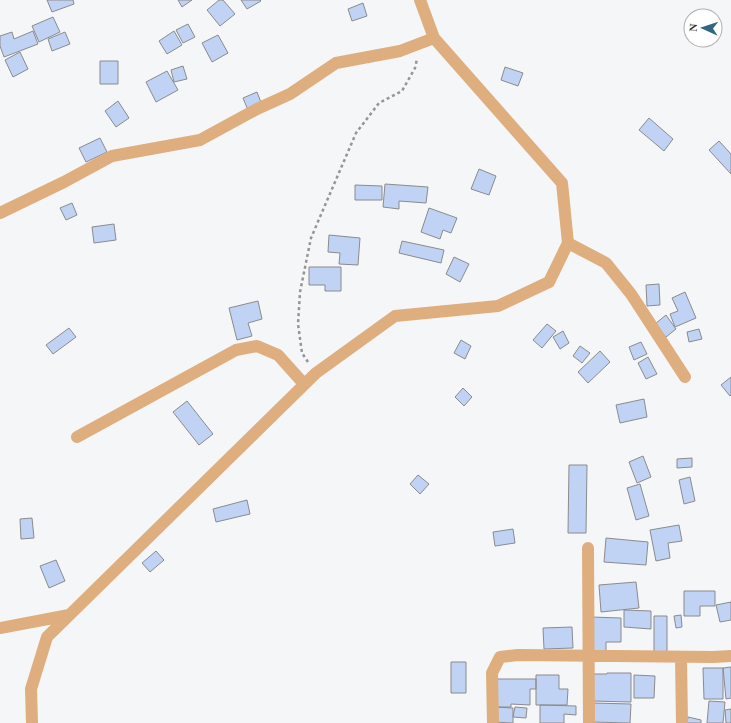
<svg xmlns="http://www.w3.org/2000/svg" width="731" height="723" font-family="'Times New Roman',serif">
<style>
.building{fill:#c0d3f4;stroke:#8a8b8c}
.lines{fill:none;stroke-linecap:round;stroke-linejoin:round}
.path{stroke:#949596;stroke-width:2.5;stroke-dasharray:3 3;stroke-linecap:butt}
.street{stroke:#deae7f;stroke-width:12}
</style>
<rect width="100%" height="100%" fill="#f5f6f7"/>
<path class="building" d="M47 0H73L74 4 52 12Z
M178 0H192L182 7Z
M219 0H223L235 14 220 26 207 10Z
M241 0H260L261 1 247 9Z
M363 3 367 16 352 21 348 9Z
M53 17 60 32 39 42 32 26Z
M188 24 195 37 183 43 176 30Z
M33 31 38 44 4 57 0 46V36L12 32 14 39Z
M174 31 182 45 167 54 159 41Z
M65 32 70 44 52 51 48 39Z
M218 35 228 53 212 62 202 43Z
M20 52 28 69 13 77 5 60Z
M100 61H118V84H100Z
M183 66 187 79 174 82 171 70Z
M505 67 523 73 518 86 501 80Z
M167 71 178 90 156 102 146 82Z
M257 92 262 105 248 110 243 98Z
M118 101 129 118 116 127 105 111Z
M649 118 673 139 664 151 639 130Z
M100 138 107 152 86 162 79 148Z
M719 141 731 154V174L709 150Z
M479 169 496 176 489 195 471 189Z
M385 184 428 187 426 203 399 201V209L383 207Z
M355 185 382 186V200H355Z
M72 203 77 215 66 220 60 208Z
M429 208 457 218 451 233 443 230 440 239 421 232Z
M114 224 116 240 94 243 92 227Z
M329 235 360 238 358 265 339 264 340 253 328 252Z
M402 241 444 250 441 263 399 253Z
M454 257 469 264 460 282 446 274Z
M309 267H341V291H325V285H309Z
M659 284 660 305 647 306 646 285Z
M685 292 696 318 675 327 670 314 678 311 672 298Z
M258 301 262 319 248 323 252 336 237 340 229 308Z
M666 315 676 329 666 337 655 324Z
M547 324 556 331 542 348 533 340Z
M69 328 76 337 53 354 46 345Z
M699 329 702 339 689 342 687 332Z
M563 331 569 343 560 349 553 337Z
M461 340 471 346 465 359 454 353Z
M641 342 647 354 634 360 629 347Z
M580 346 590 353 582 363 573 356Z
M600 351 610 362 588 383 578 372Z
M648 357 657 374 646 379 638 363Z
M731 377V395L730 396 721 385Z
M463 388 472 397 464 406 455 397Z
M644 399 647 417 620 423 616 405Z
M187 401 213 434 199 445 173 412Z
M643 456 651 477 637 483 629 462Z
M692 458V467L677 468V459Z
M569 465H587L586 533H568Z
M418 475 429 484 420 494 410 484Z
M690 477 695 501 684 504 679 480Z
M640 484 649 516 636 520 627 488Z
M247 500 250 514 216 522 213 509Z
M32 518 34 538 21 539 20 519Z
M679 525 682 541 668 543 670 558 656 561 650 530Z
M513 529 515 543 495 546 493 532Z
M606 538 648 542 646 565 604 562Z
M156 551 164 560 150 572 142 563Z
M56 560 65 581 49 588 40 566Z
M636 582 639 608 601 612 599 585Z
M684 591H715V606H700V616H684Z
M731 602V620L720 622 716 605Z
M624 610 651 611V629L624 627Z
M681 615 682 627 676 628 674 616Z
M654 616H667V655H654Z
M591 617 621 618V642H606V658H590Z
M572 627 573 648 544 649 543 628Z
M451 662H466V693H451Z
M731 667V698L726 699 723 668Z
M703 668H723V699H704Z
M607 673H631V702L592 701 593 674H607Z
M536 675H559V689H568L567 705H536Z
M634 675 655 676 654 698H634Z
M494 679H536V689H530V705L511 704V707H493Z
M709 701 725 702 723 723H707Z
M592 703 631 704 630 723 592 722Z
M540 705 576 706V715L564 714V723H540Z
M493 707 513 708V723L493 722Z
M515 707 527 708 526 718 513 717Z
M731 709V723H726L725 710Z
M688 717 701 720V723H687Z"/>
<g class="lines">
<path class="path" d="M308 362 302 353 298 324 300 292 311 238 356 133 379 103 402 91 415 68 417 59"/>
<path class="street" d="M0 213 64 182 112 156 200 140 257 109 290 94 336 63 400 51 434 38
M568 243 606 263 631 294 685 377
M77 437 236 350 257 346 278 355 304 384
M588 548 589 723
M0 628 69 615
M681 657 682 723
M32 723 31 689 47 637 316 373 395 316 498 306 549 282 568 243 562 183 434 38 420 0
M493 723 492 673 500 657 518 655 713 657 731 656"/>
</g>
<g transform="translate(703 28) rotate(273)"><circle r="19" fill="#ffffff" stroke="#afafaf"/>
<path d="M0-3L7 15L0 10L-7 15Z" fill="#306782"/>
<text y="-6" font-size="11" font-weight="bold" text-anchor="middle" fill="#373838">N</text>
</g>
</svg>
